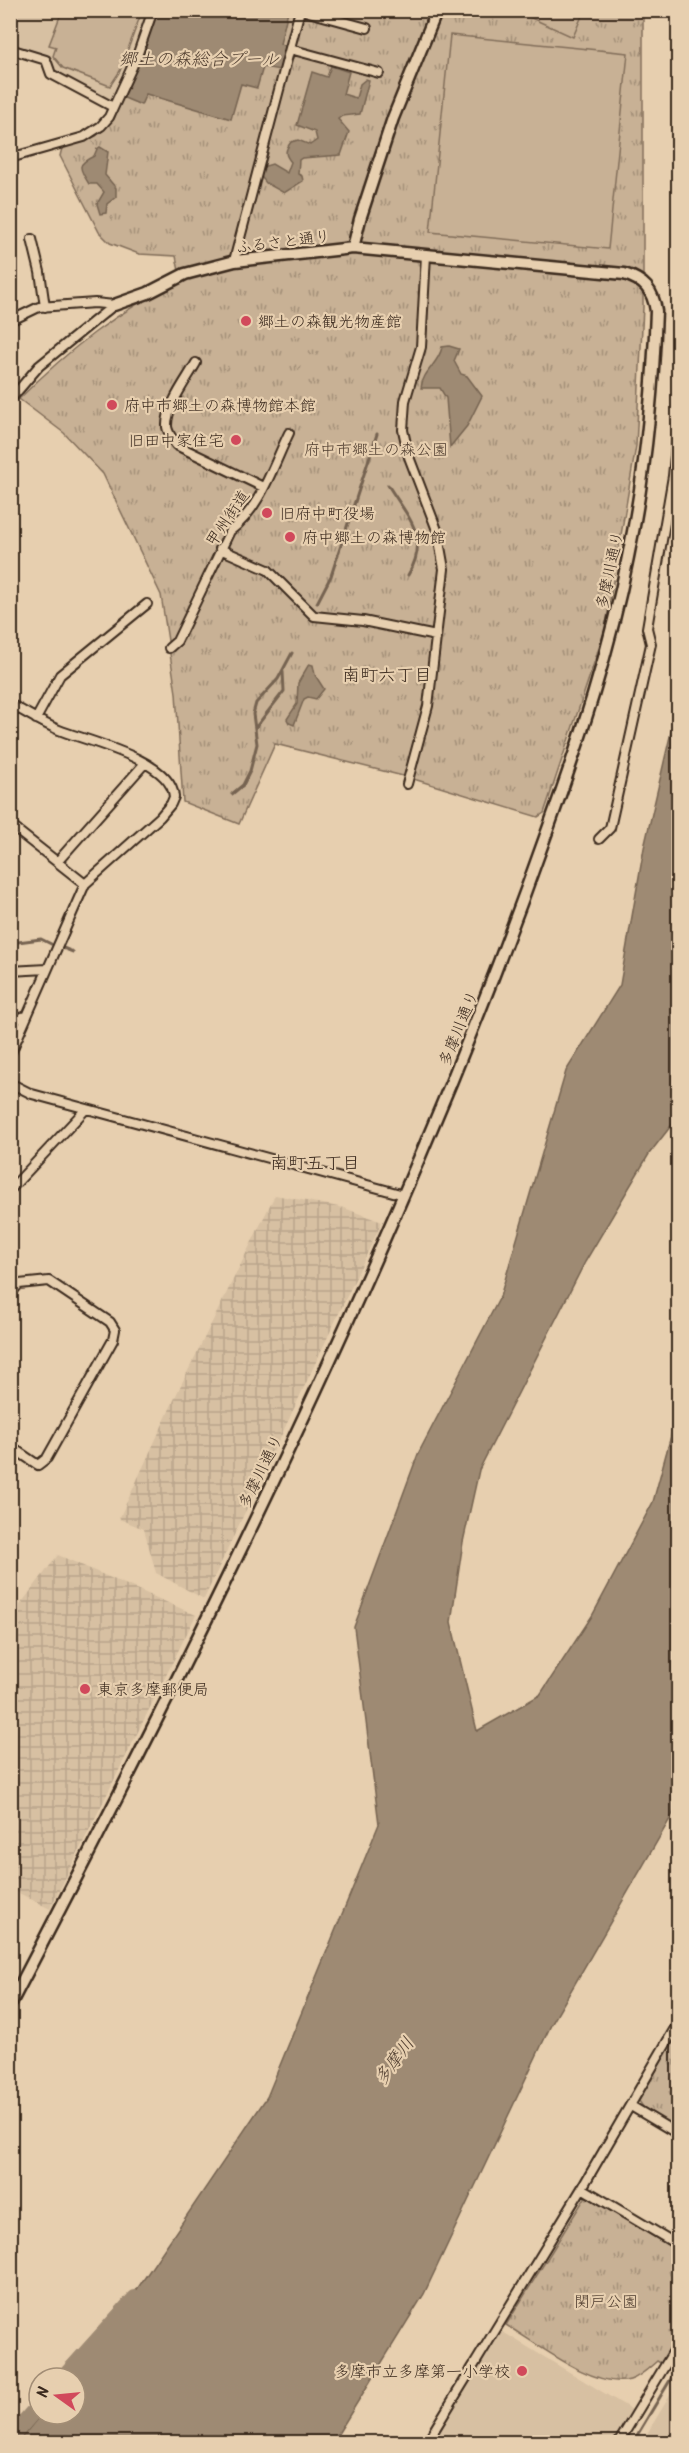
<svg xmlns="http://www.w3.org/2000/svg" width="689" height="2453" font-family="Kalam,'Klee One',sans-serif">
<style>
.built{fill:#d7c0a2}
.industrial{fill:url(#industrial-grid)}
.grass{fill:url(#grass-tufts);stroke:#826e5a;stroke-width:1.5}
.garden{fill:#c8b195;stroke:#826e5a;stroke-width:1.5}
.water{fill:#9e8a73;stroke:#766451;stroke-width:1.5}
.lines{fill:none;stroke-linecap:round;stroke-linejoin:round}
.stream{stroke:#766451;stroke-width:3}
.river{stroke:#9e8a73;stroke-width:16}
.street-casing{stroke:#3b2a1e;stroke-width:12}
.secondary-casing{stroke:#3b2a1e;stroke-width:15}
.street{stroke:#e7cfaf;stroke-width:8}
.secondary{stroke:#e7cfaf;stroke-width:10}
.poi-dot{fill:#d1495b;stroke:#e7cfaf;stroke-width:2}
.labels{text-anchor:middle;stroke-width:4.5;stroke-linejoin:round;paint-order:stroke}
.street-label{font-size:16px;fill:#3b2a1e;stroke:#e7cfaf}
.poi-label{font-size:16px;fill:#3b2a1e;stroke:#e7cfaf;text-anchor:start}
.park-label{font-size:16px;fill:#503e30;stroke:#e7cfaf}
.water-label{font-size:18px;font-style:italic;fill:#4f3d2f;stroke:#e7cfaf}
.neighbourhood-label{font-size:18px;fill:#3b2a1e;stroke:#e7cfaf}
</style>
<defs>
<pattern id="industrial-grid" width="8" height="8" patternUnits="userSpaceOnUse" patternTransform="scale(1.5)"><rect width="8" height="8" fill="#d7c0a2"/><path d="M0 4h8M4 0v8" fill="none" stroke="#b9a58b"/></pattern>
<pattern id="grass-tufts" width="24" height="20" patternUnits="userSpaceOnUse" patternTransform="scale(1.5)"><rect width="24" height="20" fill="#c8b195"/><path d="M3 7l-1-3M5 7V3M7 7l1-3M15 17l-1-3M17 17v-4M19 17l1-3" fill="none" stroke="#a49079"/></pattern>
</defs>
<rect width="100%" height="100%" fill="#e7cfaf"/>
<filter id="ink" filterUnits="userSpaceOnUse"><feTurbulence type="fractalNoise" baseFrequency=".0167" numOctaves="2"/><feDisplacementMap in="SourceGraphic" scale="12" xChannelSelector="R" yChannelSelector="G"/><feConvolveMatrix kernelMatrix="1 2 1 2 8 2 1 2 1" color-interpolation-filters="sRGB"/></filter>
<g filter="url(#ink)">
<path class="built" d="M11 11H148L110 101 54 72 49 57 11 44Z
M501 2331 634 2411 615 2442H433Z
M678 2382V2442H642Z"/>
<path class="industrial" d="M275 1195 344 1208 382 1222 204 1599 156 1573 144 1529 119 1519 179 1389Z
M58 1555 196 1615 50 1909 11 1889 10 1618Z"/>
<path class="grass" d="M156 11H643V307L636 446 605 630 544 813 538 817 407 777 275 744 239 824 183 802 176 693 161 595 103 474 64 433 19 399C68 350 118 310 181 281L176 256 139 254 110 243 99 232 60 156 62 148 96 136 114 119Z
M678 2032V2131L643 2107 639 2101Z
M586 2196 678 2251V2336L662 2364 657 2361C649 2368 640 2377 630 2380 595 2390 536 2343 506 2325Z"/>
<path class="garden" d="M62 11H142L120 71 110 86 63 68 53 56 56 47 49 45Z
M516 11H584L573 37Z
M450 35 628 53 608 249 430 232Z"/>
<path class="water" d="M157 11H288L280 44 286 46 280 70 263 67 257 88 241 84 231 119 146 94 141 105 122 97Z
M331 66 349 72 343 94 356 98 360 84 366 79 369 80 360 114 342 116 338 119 349 132 341 155 302 158 299 160 298 174 302 176 303 181 284 193 266 183 259 174 262 167 272 164 287 173 291 162C284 154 285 150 291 142L298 140 310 145 317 140 315 132 297 125 312 72 327 77Z
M100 147 108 152 105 175 116 188V197L107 204 106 213 100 214 97 204 104 192 97 184H89C78 167 77 164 94 156L97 149Z
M449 346 459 349 454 361 461 374 467 376 482 396 467 426 450 447 446 398 440 388H421C423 370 439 364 442 347Z
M309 664 313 665 315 675 324 689 316 699 308 697 304 699 294 725 289 723 287 719 297 704 298 683Z
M678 702V1117L649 1154 585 1262 479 1470 463 1542 451 1622 477 1731 540 1695 592 1616 653 1502 678 1410V1805L551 2025 424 2294 333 2442H18L41 2414H75V2378H72L127 2304 267 2097 379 1824 354 1627 418 1454 500 1297 566 1071 620 985 644 848Z"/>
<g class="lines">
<path class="stream" d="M388 485C408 518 431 537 408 575
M317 603 331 576 377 434
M256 727 284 691 283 672
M232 794 243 785 250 771 257 744 253 714 256 703 278 679 292 653
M10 943 41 939 51 944
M63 948 73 952
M633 2442 678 2367"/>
<path class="river" d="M63 2378 135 2298
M10 2438 39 2405"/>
<defs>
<path id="street" d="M301 10 367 28
M10 49 46 60 51 74 113 107
M290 49 379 73
M10 158 84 137 101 126 109 117 137 56 153 10
M32 239 40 272 45 307
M235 257 300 10
M10 321 39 307 95 303 114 305
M196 363C186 381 166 406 167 427 168 433 173 440 176 445L263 487
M10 400 39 366 114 305
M220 549 268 570 314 616 363 621 436 636
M169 648 177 641 230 531C260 509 273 466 289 433
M10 704C27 713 42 723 59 730 87 741 172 760 174 797L171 804 160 817 85 884 10 1055
M36 719 60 675 147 604
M407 784 428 706 444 569 437 530 409 457 403 430 405 401 421 347 426 255
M14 828 85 884
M599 839 610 828 651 644 647 628 673 476 678 425
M58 861 145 763
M10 971 47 969
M10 1020 27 1016
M10 1083 32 1094 404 1195
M10 1190 86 1109
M10 1294 19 1284 49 1281 110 1322 115 1330 113 1340 47 1458 38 1465 10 1446
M631 2106 678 2134
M582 2188 678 2245
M427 2442 582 2188 678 2023
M619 2442 678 2344"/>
<path id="secondary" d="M353 248 360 219 393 118 437 10
M10 2005C156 1726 298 1444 421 1154 467 1047 509 939 548 829 580 740 610 650 628 557 645 476 653 393 656 311 653 290 644 280 624 274L353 248 235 261 185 274 148 293 114 305"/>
</defs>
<use href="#street" class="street-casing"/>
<use href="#secondary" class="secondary-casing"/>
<use href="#street" class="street"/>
<use href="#secondary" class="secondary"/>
</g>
</g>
<g class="poi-dot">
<circle cx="246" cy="321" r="6"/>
<circle cx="112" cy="405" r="6"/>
<circle cx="236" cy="440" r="6"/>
<circle cx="267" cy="513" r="6"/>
<circle cx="290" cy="537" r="6"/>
<circle cx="85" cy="1689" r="6"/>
<circle cx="522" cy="2371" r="6"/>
</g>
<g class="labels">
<g class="street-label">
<text transform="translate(283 241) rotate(-7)" y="6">ふるさと通り</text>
<text transform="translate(227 518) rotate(-56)" y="6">甲州街道</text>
<text transform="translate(609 570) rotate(-78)" y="6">多摩川通り</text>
<text transform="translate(458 1028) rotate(-68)" y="6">多摩川通り</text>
<text transform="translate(260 1471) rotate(-64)" y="6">多摩川通り</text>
</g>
<g class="poi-label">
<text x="258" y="327">郷土の森観光物産館</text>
<text x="124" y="411">府中市郷土の森博物館本館</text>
<text x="224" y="446" text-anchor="end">旧田中家住宅</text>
<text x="279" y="519">旧府中町役場</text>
<text x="302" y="543">府中郷土の森博物館</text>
<text x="97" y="1695">東京多摩郵便局</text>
<text x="510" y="2377" text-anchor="end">多摩市立多摩第一小学校</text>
</g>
<g class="park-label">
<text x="376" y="455">府中市郷土の森公園</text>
<text x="606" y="2307">関戸公園</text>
</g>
<g class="water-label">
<text x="199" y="65">郷土の森総合プール</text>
<text transform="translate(394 2061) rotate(-54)" y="6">多摩川</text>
</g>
<g class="neighbourhood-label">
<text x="387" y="681">南町六丁目</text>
<text x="315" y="1169">南町五丁目</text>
</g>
</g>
<rect width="689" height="2453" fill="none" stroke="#e7cfaf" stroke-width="36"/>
<rect x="18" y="18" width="653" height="2417" fill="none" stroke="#3b2a1e" stroke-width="2" filter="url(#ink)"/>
<g transform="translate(57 2396) rotate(285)"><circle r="28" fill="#e7cfaf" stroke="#a28d75" stroke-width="1.5"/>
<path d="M0-4.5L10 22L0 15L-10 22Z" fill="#d1495b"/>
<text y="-9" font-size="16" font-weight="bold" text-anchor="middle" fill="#3b2a1e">N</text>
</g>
</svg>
